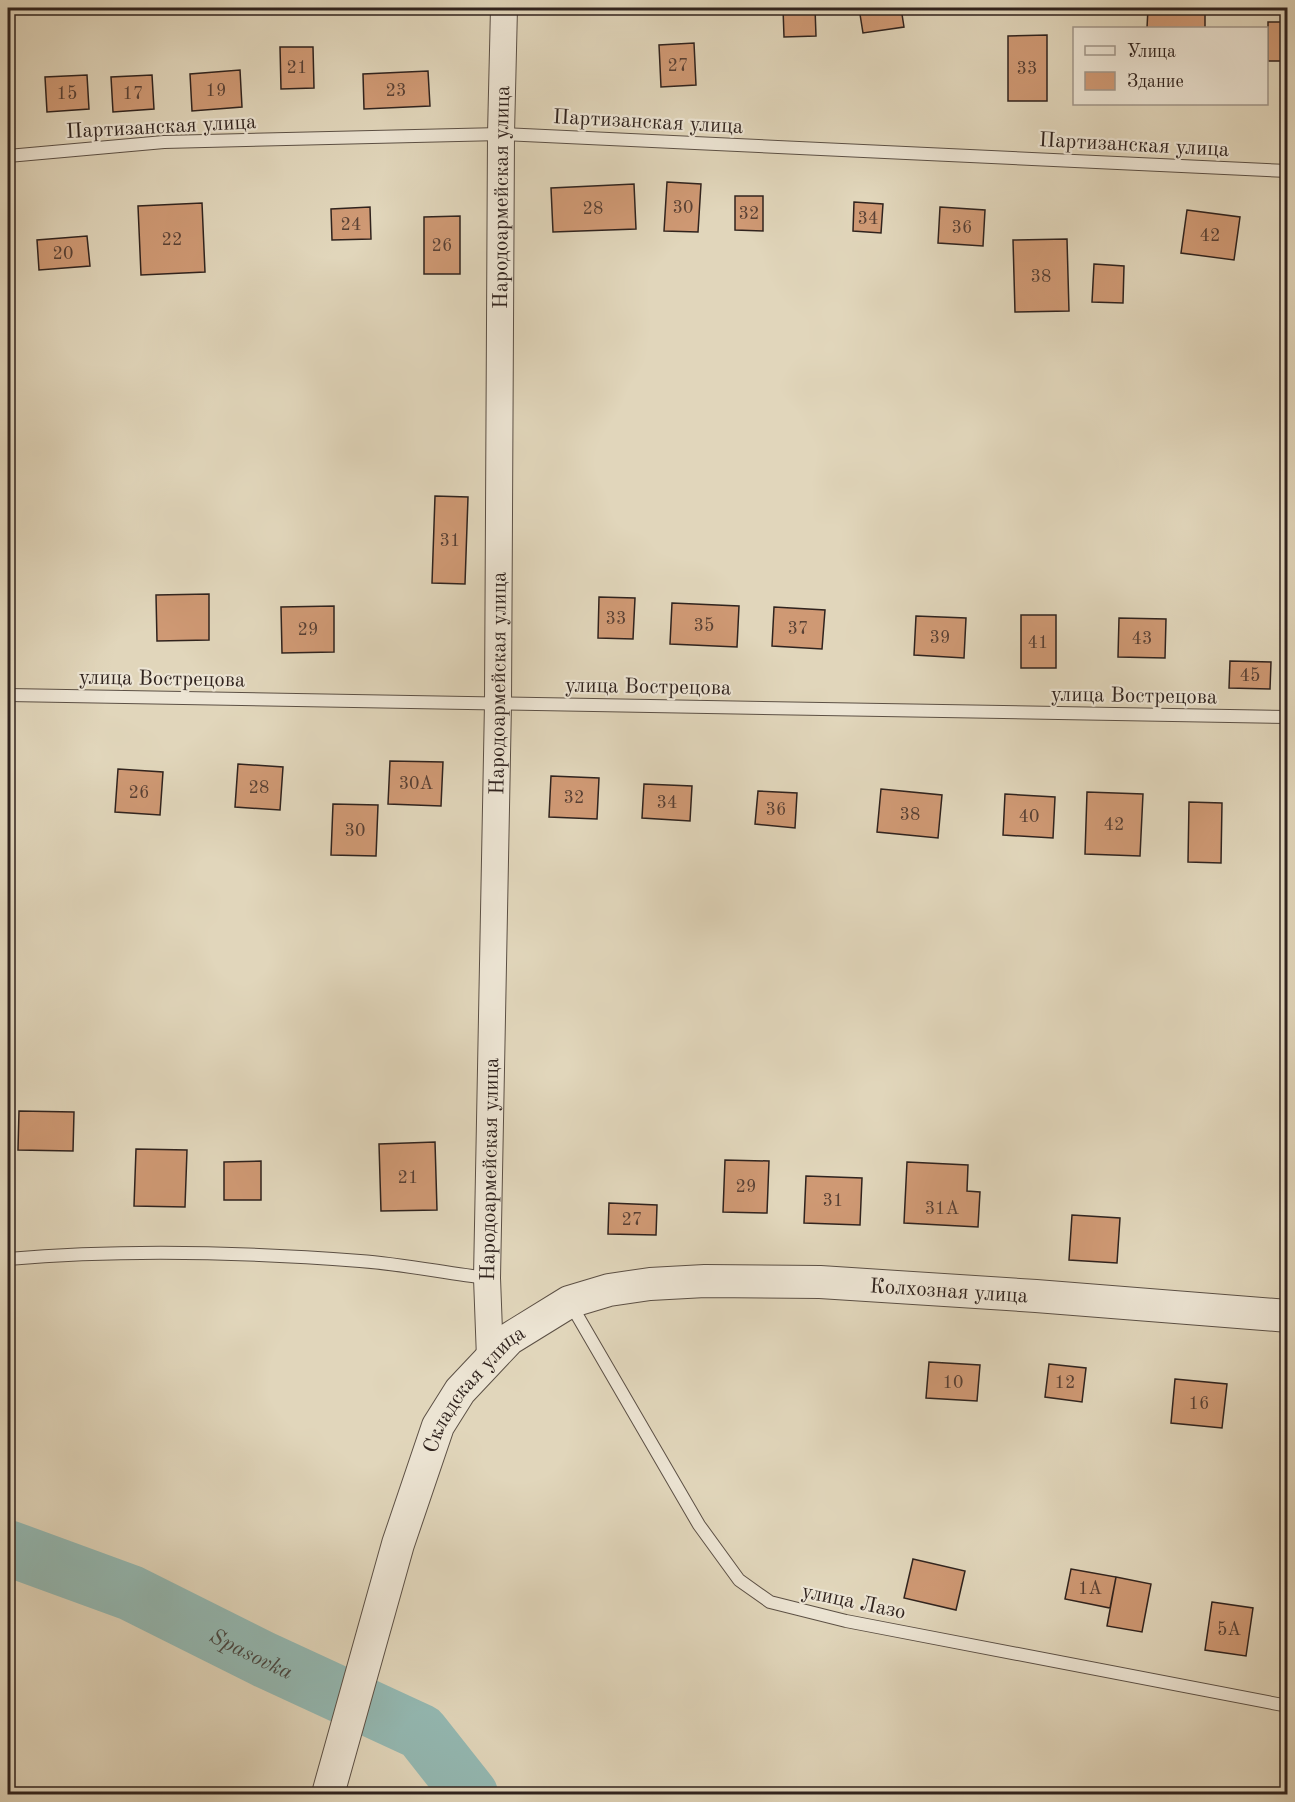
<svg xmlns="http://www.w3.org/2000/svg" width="1295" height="1802" font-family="'Old Standard TT',serif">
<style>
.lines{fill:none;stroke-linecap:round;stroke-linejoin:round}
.river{stroke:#94b9b3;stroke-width:56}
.building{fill:#cf9974;stroke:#30231e;stroke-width:1.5}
.service-casing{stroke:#5c5045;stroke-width:14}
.minor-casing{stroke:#5c5045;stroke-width:28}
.tertiary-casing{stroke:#5c5045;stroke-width:34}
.service{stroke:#ece4d3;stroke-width:12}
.minor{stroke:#ece4d3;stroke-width:26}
.tertiary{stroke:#ece4d3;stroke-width:32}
.labels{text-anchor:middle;stroke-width:4.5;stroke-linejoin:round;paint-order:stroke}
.number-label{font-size:18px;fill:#584034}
.street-label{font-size:21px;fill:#30231e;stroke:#ece4d3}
.water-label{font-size:22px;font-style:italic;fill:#494843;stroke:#ece4d3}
</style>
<rect width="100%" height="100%" fill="#e1d6bb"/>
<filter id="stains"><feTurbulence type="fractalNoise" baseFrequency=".00333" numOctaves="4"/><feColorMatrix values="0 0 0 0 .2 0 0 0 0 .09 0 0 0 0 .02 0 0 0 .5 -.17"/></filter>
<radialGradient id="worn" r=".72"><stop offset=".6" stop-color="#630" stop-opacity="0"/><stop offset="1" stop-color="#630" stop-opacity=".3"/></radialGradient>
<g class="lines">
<path class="river" id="s1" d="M8 1548 131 1593 265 1660 421 1732 470 1794"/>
</g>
<path class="building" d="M783 8H815L816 36 784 37Z
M859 8H901L904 27 863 33Z
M1148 8H1205V28H1147Z
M1268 22H1288V61H1268Z
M1047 35V101H1008V36Z
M694 43 696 85 661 87 659 45Z
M280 47H313L314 88 281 89Z
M240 70 242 107 192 111 190 74Z
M428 71 430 106 364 109 363 74Z
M87 75 89 109 47 112 45 77Z
M152 75 154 109 113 112 111 77Z
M667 182 701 184 698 232 664 231Z
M634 184 636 229 553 232 551 188Z
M735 196H763V231L735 230Z
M854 202 883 204 881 233 853 231Z
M202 203 205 272 141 275 138 206Z
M370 207 371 239 332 240 331 209Z
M940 207 985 210 983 246 938 243Z
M1187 210 1240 217 1234 260 1181 253Z
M460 216V274H424V217Z
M1284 228H1288V266L1282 265Z
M87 236 90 266 39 270 37 240Z
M1067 239 1069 311 1015 312 1013 240Z
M1094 264 1124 266 1123 303 1092 302Z
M435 496 468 497 465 584 432 583Z
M209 594V640L157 641 156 595Z
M599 597 635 598 633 639 598 638Z
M672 603 739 606 737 647 670 644Z
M334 606V652L282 653 281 607Z
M774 607 825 610 822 649 772 646Z
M1021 615H1056V668H1021Z
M916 616 966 618 964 658 914 655Z
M1119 618 1166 619 1165 658 1118 657Z
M1230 661 1271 662 1270 689 1229 688Z
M390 761 443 762 441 806 388 804Z
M238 764 283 767 280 810 235 807Z
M118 769 163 772 160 815 115 812Z
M551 776 599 778 597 819 549 817Z
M644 784 692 786 690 821 642 818Z
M881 789 942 795 938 838 877 832Z
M758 791 797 793 795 828 755 824Z
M1087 792 1143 794 1140 856 1085 854Z
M1005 794 1055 797 1053 838 1003 835Z
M1189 802 1222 803 1221 863 1188 862Z
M333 804 378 805 376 856 331 855Z
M19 1111 74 1112 73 1151 18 1150Z
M435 1142 437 1210 381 1211 379 1144Z
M136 1149 187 1150 185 1207 134 1206Z
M725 1160 769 1161 767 1213 723 1212Z
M261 1161V1200H224V1162Z
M907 1162 968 1165 967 1191 980 1192 978 1227 904 1223Z
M806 1176 862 1178 860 1225 804 1223Z
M609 1203 657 1205 656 1235 608 1234Z
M1072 1215 1120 1218 1117 1263 1069 1260Z
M929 1362 980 1365 977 1401 926 1398Z
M1049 1364 1086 1368 1082 1402 1045 1397Z
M1175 1379 1227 1384 1222 1428 1171 1423Z
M1287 1392H1288V1432H1284Z
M913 1559 965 1571 956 1610 904 1598Z
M1071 1569 1116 1577 1110 1608 1065 1599Z
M1116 1577 1151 1584 1142 1632 1107 1626Z
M1212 1602 1253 1608 1246 1656 1205 1650Z"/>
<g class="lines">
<defs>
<path id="service" d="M8 156 164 142 501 134 1288 171
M8 695 1288 717
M8 1259C123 1249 244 1252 360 1261 402 1264 445 1273 487 1278
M570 1303 699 1525 739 1580 770 1602 846 1621 1288 1706"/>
<g id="minor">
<path id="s2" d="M490 1358 487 1278 498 703 501 134 504 8"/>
</g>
<g id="tertiary">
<path id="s3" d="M328 1794 398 1544 438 1426 460 1391 509 1339 569 1302 609 1290 650 1284 705 1281 820 1282 1036 1296 1288 1316"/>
</g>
</defs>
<use href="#service" class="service-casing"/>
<use href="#minor" class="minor-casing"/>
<use href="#tertiary" class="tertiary-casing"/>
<use href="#service" class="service"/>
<use href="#minor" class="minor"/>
<use href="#tertiary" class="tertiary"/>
</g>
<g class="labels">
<g class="number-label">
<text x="678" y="71">27</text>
<text x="297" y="73">21</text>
<text x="1027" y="74">33</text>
<text x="216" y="96">19</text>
<text x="396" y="96">23</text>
<text x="67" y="99">15</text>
<text x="133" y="99">17</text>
<text x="683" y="213">30</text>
<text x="593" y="214">28</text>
<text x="749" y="219">32</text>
<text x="868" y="224">34</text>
<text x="351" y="230">24</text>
<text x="962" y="233">36</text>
<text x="1210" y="241">42</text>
<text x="172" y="245">22</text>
<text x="442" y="251">26</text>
<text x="63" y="259">20</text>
<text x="1041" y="282">38</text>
<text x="450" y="546">31</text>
<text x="616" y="624">33</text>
<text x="704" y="631">35</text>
<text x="798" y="634">37</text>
<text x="308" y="635">29</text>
<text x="940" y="643">39</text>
<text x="1142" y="644">43</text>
<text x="1038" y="648">41</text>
<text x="1250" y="681">45</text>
<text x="416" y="789">30А</text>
<text x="259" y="793">28</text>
<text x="139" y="798">26</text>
<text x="574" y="803">32</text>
<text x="667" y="808">34</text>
<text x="776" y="815">36</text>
<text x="910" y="820">38</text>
<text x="1029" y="822">40</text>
<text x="1114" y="830">42</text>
<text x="355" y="836">30</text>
<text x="408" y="1183">21</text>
<text x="746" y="1192">29</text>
<text x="833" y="1206">31</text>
<text x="942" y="1214">31А</text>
<text x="632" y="1225">27</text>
<text x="953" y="1388">10</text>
<text x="1065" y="1388">12</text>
<text x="1199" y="1409">16</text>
<text x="1090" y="1594">1А</text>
<text x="1229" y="1635">5А</text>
</g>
<g class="street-label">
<text transform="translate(648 121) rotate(3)" y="7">Партизанская улица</text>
<text transform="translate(161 126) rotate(-3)" y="7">Партизанская улица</text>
<text transform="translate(1134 144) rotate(3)" y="7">Партизанская улица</text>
<text dy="7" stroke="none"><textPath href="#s2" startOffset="1161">Народоармейская улица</textPath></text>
<text transform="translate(162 678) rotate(1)" y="7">улица Вострецова</text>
<text dy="7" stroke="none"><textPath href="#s2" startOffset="675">Народоармейская улица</textPath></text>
<text transform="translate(648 686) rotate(1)" y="7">улица Вострецова</text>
<text transform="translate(1134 695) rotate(1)" y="7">улица Вострецова</text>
<text dy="7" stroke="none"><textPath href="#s2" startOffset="189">Народоармейская улица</textPath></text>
<text dy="7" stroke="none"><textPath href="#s3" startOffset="950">Колхозная улица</textPath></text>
<text dy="7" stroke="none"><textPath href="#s3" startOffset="435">Складская улица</textPath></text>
<text transform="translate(854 1601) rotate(12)" y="7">улица Лазо</text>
</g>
<g class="water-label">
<text dy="8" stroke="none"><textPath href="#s1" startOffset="266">Spasovka</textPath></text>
</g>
</g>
<rect width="1295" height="1802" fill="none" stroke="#e1d6bb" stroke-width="30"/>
<rect x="9" y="9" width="1277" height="1784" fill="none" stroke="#30231e" stroke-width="3"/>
<rect x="15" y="15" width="1265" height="1772" fill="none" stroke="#30231e" stroke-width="1.5"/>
<rect x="1073" y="27" width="195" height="78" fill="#ece4d3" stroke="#a1978b" stroke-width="1.5"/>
<rect x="1085" y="46" width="30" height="9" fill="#ece4d3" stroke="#a1978b" stroke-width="1.5"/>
<text x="1127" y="57" font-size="18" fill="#30231e">Улица</text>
<rect x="1085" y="72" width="30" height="18" fill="#cf9974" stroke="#a1978b" stroke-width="1.5"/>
<text x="1127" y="87" font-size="18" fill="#30231e">Здание</text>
<rect width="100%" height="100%" filter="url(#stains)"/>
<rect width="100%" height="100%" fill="url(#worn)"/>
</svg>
